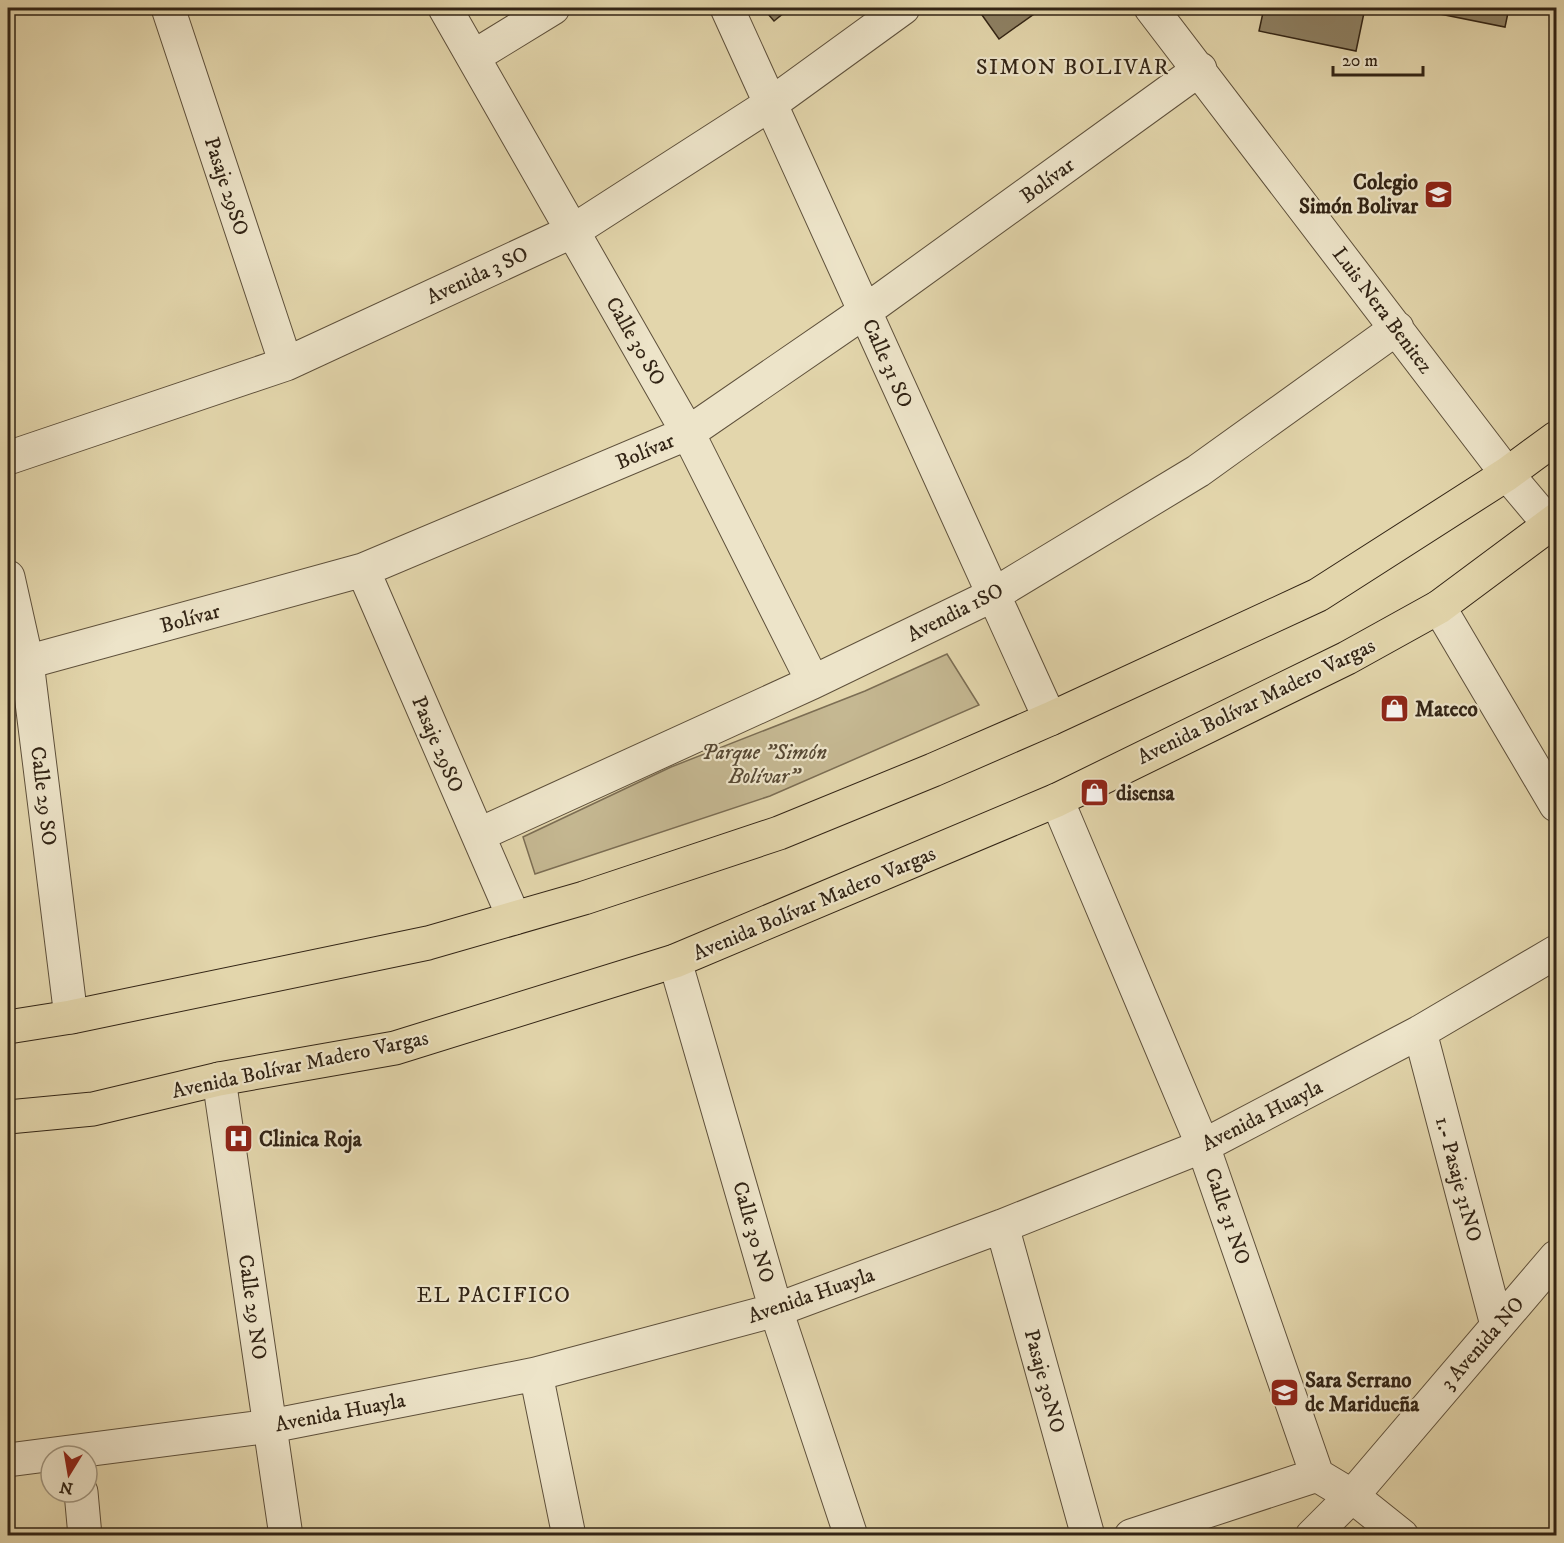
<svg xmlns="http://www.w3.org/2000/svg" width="1564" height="1543" font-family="'IM FELL DW Pica',serif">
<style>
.green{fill:#c5b892;stroke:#7c6e54;stroke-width:1.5}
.building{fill:#8e8164;stroke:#322415;stroke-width:1.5}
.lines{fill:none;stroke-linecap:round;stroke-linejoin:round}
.minor-casing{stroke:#5e503b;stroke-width:35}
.major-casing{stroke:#322415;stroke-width:35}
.minor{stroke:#ede4c9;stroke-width:33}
.major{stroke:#e3d6ac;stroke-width:33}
.labels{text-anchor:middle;stroke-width:4.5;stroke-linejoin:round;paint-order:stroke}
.street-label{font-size:21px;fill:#322415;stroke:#ede4c9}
.poi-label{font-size:21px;font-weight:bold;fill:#322415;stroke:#ede4c9;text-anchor:start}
.park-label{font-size:21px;font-style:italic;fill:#574934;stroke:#ede4c9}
.neighbourhood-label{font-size:22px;letter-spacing:1.5px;fill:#322415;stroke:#ede4c9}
</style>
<rect width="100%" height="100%" fill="#e3d6ac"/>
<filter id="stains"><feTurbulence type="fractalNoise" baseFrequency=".00333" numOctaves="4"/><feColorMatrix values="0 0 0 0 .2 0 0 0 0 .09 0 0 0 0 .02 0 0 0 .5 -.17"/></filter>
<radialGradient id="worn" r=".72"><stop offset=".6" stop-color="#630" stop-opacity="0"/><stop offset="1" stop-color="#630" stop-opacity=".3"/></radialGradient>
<path class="green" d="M947 654 979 705 770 796 535 874 523 837 671 767 865 691Z"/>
<path class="building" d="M763 8H790L774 21Z
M977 8H1029L1034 14 999 39Z
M1264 8H1365L1356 51 1259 31Z
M1410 8H1509L1505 27Z"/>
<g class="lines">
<defs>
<path id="minor" d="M168 8 286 364
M445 8 688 433 813 682
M727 8 1050 719
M1151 8 1507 474 1550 525
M473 57 553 8
M8 458 286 364 573 231 772 103 903 8
M363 570 514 918
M8 577 27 662 71 1017
M1439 607 1556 805
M8 665 27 662 363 570 688 433 864 312 1200 69
M1057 800 1203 1146 1317 1475 1352 1496 1402 1536
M478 835 813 682 993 595 1198 471 1397 328
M675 961 776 1310 851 1536
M1420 1032 1497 1325
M219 1079 286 1536
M1002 1226 1088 1536
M536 1374 569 1536
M8 1460 271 1426 536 1374 776 1310 1002 1226 1203 1146 1420 1032 1556 952
M81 1492 85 1536
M1131 1536 1317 1475
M1312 1536 1352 1496 1556 1257"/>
<path id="major" d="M8 1027 71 1017 428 943 584 898 779 833 933 770 1050 719 1318 595 1507 474 1556 438
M8 1117 93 1109 219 1079 395 1048 675 961 1057 800 1347 658 1439 607 1556 520"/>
</defs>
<use href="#minor" class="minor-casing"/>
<use href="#major" class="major-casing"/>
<use href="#minor" class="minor"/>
<use href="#major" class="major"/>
</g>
<defs>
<symbol id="school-square" viewBox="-11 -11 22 22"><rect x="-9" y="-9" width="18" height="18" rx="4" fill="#8f2418" stroke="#ede4c9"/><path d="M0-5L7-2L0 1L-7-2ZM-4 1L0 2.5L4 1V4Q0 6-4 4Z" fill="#fff"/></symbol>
<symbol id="shop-square" viewBox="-11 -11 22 22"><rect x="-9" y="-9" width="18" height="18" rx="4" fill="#8f2418" stroke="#ede4c9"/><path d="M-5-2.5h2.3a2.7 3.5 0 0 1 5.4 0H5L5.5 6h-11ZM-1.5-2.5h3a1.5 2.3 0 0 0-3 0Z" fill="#fff"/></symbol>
<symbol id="hospital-square" viewBox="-11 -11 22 22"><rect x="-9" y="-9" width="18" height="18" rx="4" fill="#8f2418" stroke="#ede4c9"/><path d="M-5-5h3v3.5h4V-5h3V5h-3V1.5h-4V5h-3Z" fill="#fff"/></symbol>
</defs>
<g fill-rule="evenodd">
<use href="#school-square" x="1422" y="178" width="33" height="33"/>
<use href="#shop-square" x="1378" y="692" width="33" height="33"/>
<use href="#shop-square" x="1078" y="776" width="33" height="33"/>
<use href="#hospital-square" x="222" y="1122" width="33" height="33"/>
<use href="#school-square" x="1268" y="1376" width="33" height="33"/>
</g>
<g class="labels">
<g class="street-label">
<text transform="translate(1047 180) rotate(-36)" y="7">Bolívar</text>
<text transform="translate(227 186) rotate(72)" y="7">Pasaje 29SO</text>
<text transform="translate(477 275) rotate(-25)" y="7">Avenida 3 SO</text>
<text transform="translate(1383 310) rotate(53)" y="7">Luis Nera Benitez</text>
<text transform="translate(636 341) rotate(60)" y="7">Calle 30 SO</text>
<text transform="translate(888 363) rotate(66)" y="7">Calle 31 SO</text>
<text transform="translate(645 451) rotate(-23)" y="7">Bolívar</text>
<text transform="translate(955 612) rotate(-27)" y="7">Avendia 1SO</text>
<text transform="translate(190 618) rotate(-15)" y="7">Bolívar</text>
<text transform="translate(1256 701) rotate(-26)" y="7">Avenida Bolívar Madero Vargas</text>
<text transform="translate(438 744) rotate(67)" y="7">Pasaje 29SO</text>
<text transform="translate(44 796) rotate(83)" y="7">Calle 29 SO</text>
<text transform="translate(814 903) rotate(-23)" y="7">Avenida Bolívar Madero Vargas</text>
<text transform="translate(300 1064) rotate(-12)" y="7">Avenida Bolívar Madero Vargas</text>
<text transform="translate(1262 1115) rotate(-27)" y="7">Avenida Huayla</text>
<text transform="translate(1459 1179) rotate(75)" y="7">1.- Pasaje 31NO</text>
<text transform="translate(1228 1216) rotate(71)" y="7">Calle 31 NO</text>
<text transform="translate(754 1232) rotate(74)" y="7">Calle 30 NO</text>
<text transform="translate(811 1295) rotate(-19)" y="7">Avenida Huayla</text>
<text transform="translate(253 1307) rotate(82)" y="7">Calle 29 NO</text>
<text transform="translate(1482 1343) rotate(-49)" y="7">3 Avenida NO</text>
<text transform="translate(1045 1381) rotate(75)" y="7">Pasaje 30NO</text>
<text transform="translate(340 1412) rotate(-11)" y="7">Avenida Huayla</text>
</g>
<g class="poi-label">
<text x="1418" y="189" text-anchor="end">Colegio<tspan x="1418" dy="24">Simón Bolivar</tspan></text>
<text x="1415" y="716">Mateco</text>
<text x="1116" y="800">disensa</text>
<text x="259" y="1146">Clinica Roja</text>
<text x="1305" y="1387">Sara Serrano<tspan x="1305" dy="24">de Maridueña</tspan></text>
</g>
<g class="park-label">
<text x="764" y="759">Parque "Simón<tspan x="764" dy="24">Bolívar"</tspan></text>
</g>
<g class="neighbourhood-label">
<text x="1073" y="74">SIMON BOLIVAR</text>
<text x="494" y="1302">EL PACIFICO</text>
</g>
</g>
<rect width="1564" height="1543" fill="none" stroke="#e3d6ac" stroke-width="30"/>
<rect x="9" y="9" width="1546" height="1525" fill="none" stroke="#322415" stroke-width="3"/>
<rect x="15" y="15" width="1534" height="1513" fill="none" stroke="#322415" stroke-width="1.5"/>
<g transform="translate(69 1474) rotate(191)"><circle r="28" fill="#ede4c9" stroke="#a29781" stroke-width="1.5"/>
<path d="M0-4.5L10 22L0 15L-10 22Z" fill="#8f2418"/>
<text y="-9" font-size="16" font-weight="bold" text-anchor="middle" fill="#322415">N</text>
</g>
<path d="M1333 66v9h90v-9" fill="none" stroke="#322415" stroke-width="3"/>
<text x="1342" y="66" font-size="18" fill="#322415" stroke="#ede4c9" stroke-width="4.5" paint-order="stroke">20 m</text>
<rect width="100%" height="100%" filter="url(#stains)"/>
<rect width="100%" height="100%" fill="url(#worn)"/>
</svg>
